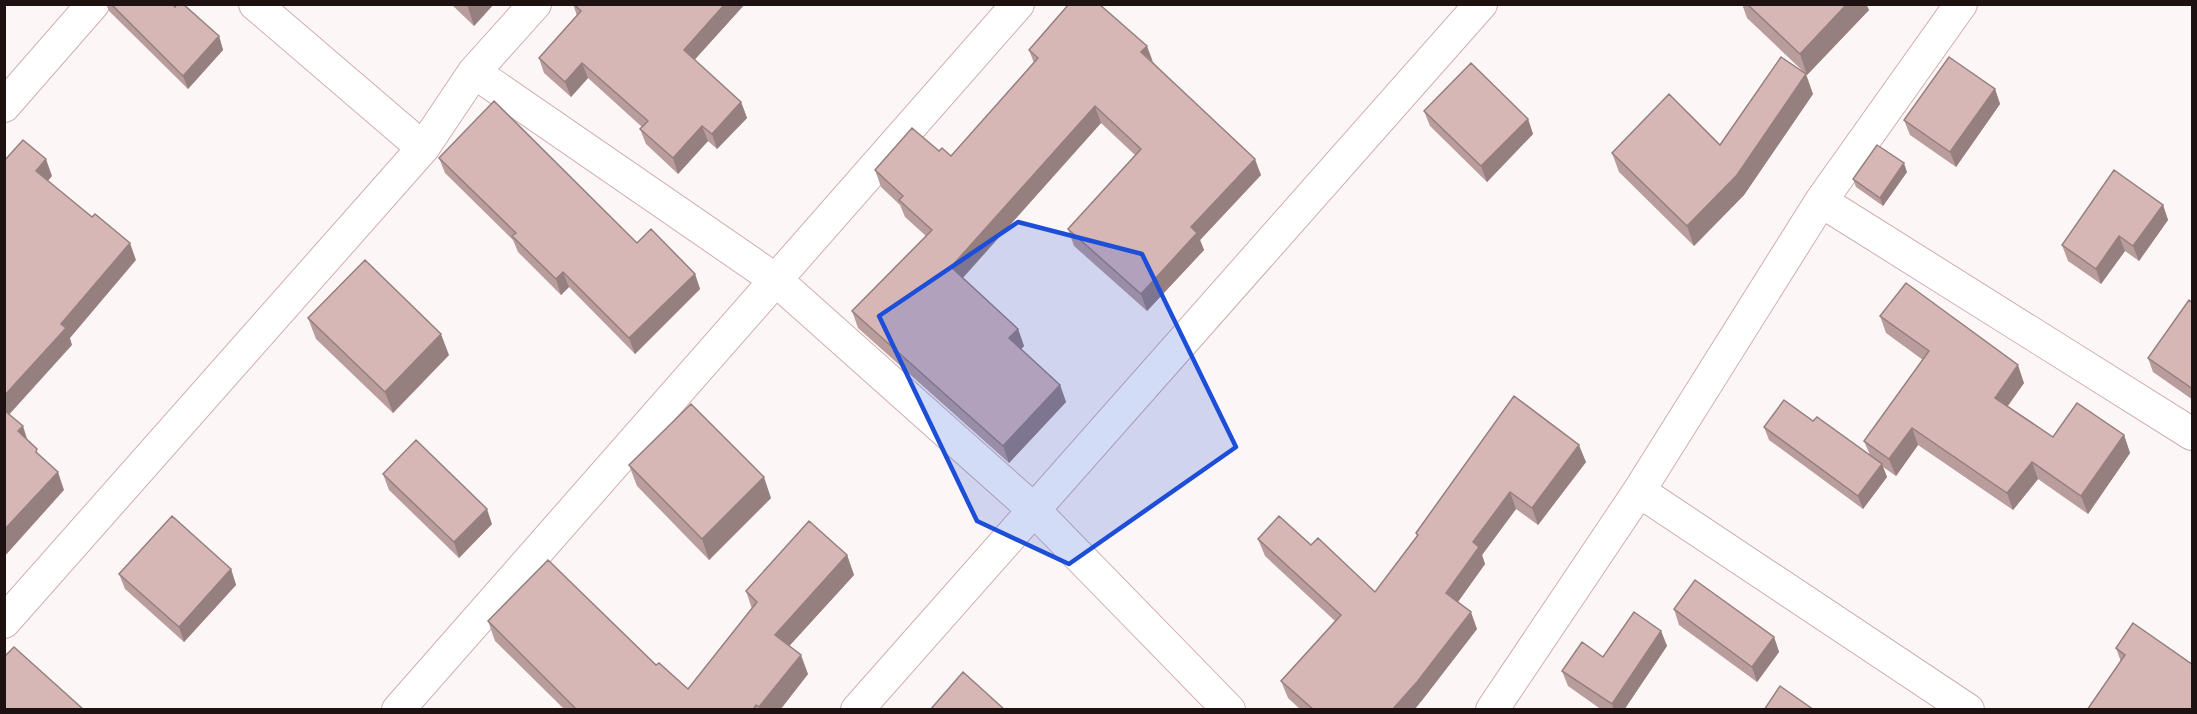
<svg xmlns="http://www.w3.org/2000/svg" width="2197" height="714" font-family="'PT Sans',sans-serif">
<style>
.lines{fill:none;stroke-linecap:round;stroke-linejoin:round}
.minor-casing{stroke:#d0afaf;stroke-width:34}
.minor{stroke:#fff;stroke-width:32}
.wall{fill:#b99d9d}
.shaded-wall{fill:#967f7f}
.building{fill:#d7b6b6;stroke:#967f7f;stroke-width:1.5}
.marked{fill:#1d4ed8;fill-opacity:0.2;stroke:#1d4ed8;stroke-width:4.5;stroke-linejoin:round}
</style>
<rect width="100%" height="100%" fill="#fdf6f6"/>
<g class="lines">
<defs>
<path id="minor" d="M255 4 423 148
M474 72 776 280 1034 510 1229 710
M4 106 93 4
M1821 201 2192 434
M1639 491 1968 710
M4 622 423 148 474 72 535 4
M398 710 1018 4
M857 710 1481 4
M1492 710 1639 491 1821 201 1961 4"/>
</defs>
<use href="#minor" class="minor-casing"/>
<use href="#minor" class="minor"/>
</g>
<path class="wall" d="M106 4H172L219 36 223 50 188 89 109 11Z
M451 4H494L474 26Z
M573 4H745L694 60 741 102 747 118 717 149 708 141 678 174 646 144 640 129 642 127 588 78 571 97 544 73 539 58 577 16Z
M1742 4H1866L1869 10 1807 75 1747 18Z
M1029 50 1153 62 1261 175 1200 240 1204 250 1147 311 1074 246 1068 229 1135 155 1101 123 963 278 1018 329 1024 346 1021 349 1060 385 1066 402 1009 463 858 328 852 311 926 236 905 217 900 205 881 187 875 170 939 151 951 156 1034 63Z
M1995 89 2000 104 1956 167 1910 135 1904 120Z
M1813 94 1744 195 1694 246 1619 172 1612 153 1720 145Z
M1424 111 1528 119 1533 134 1487 182 1430 126Z
M439 158 637 243 695 274 700 289 635 354 569 287 561 295 518 252 513 240 445 173Z
M1907 172 1883 206 1856 187 1853 179Z
M2163 205 2168 220 2139 261 2125 251 2101 284 2068 261 2062 245Z
M2193 303V400L2153 372 2148 358Z
M1880 316 2024 383 2008 406 2053 437 2124 435 2130 453 2088 514 2038 479 2013 510 1918 445 1896 476 1883 467 1887 477 1863 509 1769 440 1764 427 1813 421 1870 455 1864 441 1923 360 1886 333Z
M308 318 449 355 393 413 316 339Z
M1514 396 1586 462 1538 525 1516 509 1482 555 1485 564 1458 602 1477 629 1423 699 1414 710H1301L1288 698 1281 681 1335 621 1265 556 1258 539 1311 545 1375 592 1417 537 1416 533Z
M629 465 771 498 709 560 637 486Z
M383 474 492 524 459 558 389 490Z
M847 555 854 575 789 646 808 674 780 710H565L495 641 488 621 656 665 688 689 752 609 746 591Z
M231 569 236 585 184 642 125 589 119 574Z
M1674 609 1774 637 1779 652 1757 682 1679 625Z
M1661 631 1667 646 1624 710H1602L1568 686 1562 671 1603 657Z
M2116 648 2193 665 2121 662Z"/>
<path class="shaded-wall" d="M467 4H494L474 26Z
M725 4H745L689 66 684 50Z
M1847 4H1866L1869 10 1807 75 1800 54Z
M219 36 223 50 188 89 183 76Z
M1147 46 1153 62 1141 52Z
M582 63 588 78 571 97 565 82Z
M1806 74 1813 94 1744 195 1694 246 1687 226Z
M1995 89 2000 104 1956 167 1950 152Z
M741 102 747 118 717 149 712 134Z
M1095 106 1101 123 957 284 951 267Z
M1528 119 1533 134 1487 182 1481 166Z
M702 126 708 141 678 174 673 158Z
M46 159 52 176 42 188 36 171Z
M1255 159 1261 175 1200 240 1204 250 1147 311 1141 294 1191 227Z
M1904 163 1907 172 1883 206 1880 198Z
M2163 205 2168 220 2139 261 2133 246Z
M2119 236 2125 251 2101 284 2096 269Z
M130 243 136 260 70 338 72 345 6 418 4 412V396L61 324Z
M563 272 569 287 561 295 556 279Z
M695 274 700 289 635 354 629 338Z
M1018 329 1024 346 1016 355 1009 338Z
M441 334 449 355 393 413 385 392Z
M2018 365 2024 383 2001 415 1995 398Z
M1060 385 1066 402 1009 463 1003 446Z
M23 426 29 445 18 431Z
M1912 428 1918 445 1896 476 1889 459Z
M2124 435 2130 453 2088 514 2081 496Z
M1579 445 1586 462 1538 525 1532 508Z
M2032 462 2038 479 2013 510 2007 493Z
M1882 464 1887 477 1863 509 1858 496Z
M58 472 64 490 4 557V530Z
M764 477 771 498 709 560 702 539Z
M1510 492 1516 509 1482 555 1485 564 1452 610 1446 593 1473 542Z
M487 509 492 524 459 558 454 542Z
M847 555 854 575 782 654 775 635Z
M231 569 236 585 184 642 179 627Z
M1471 612 1477 629 1423 699 1414 710H1392Z
M1661 631 1667 646 1624 710H1614L1612 704Z
M1774 637 1779 652 1757 682 1752 667Z
M801 655 808 674 780 710H760L759 707Z"/>
<path class="building" d="M111 4H172L175 7 177 4H183L219 36 183 76Z
M574 4H725L684 50 741 102 712 134 702 126 673 158 640 129 648 121 582 63 565 82 539 58 581 11Z
M1069 4H1099L1147 46 1141 52 1255 159 1191 227 1197 233 1141 294 1068 229 1141 149 1095 106 951 267 1018 329 1009 338 1060 385 1003 446 852 311 932 230 899 200 903 196 875 170 912 128 939 151 942 148 951 156 1038 58 1029 50Z
M1747 4H1847L1800 54Z
M1781 57 1806 74 1737 175 1687 226 1612 153 1669 94 1720 145Z
M1949 57 1995 89 1950 152 1904 120Z
M1471 63 1528 119 1481 166 1424 111Z
M494 101 637 243 651 229 695 274 629 338 563 272 556 279 512 236 516 233 439 158Z
M23 140 46 159 36 171 92 217 95 214 130 243 61 324 66 328 4 396V161Z
M1877 145 1904 163 1880 198 1853 179Z
M2114 170 2163 205 2133 246 2119 236 2096 269 2062 245Z
M365 260 441 334 385 392 308 318Z
M1906 283 2018 365 1995 398 2053 437 2077 403 2124 435 2081 496 2032 462 2007 493 1912 428 1889 459 1864 441 1929 351 1880 316Z
M2189 300 2193 303V389L2148 358Z
M1514 396 1579 445 1532 508 1510 492 1473 542 1479 547 1446 593 1471 612 1417 682 1392 710H1314L1281 681 1341 615 1258 539 1279 516 1311 545 1318 538 1375 592 1418 535 1416 533Z
M1784 400 1813 421 1817 417 1882 464 1858 496 1764 427Z
M691 404 764 477 702 539 629 465Z
M4 410 23 426 18 431 37 449 36 452 58 472 4 530Z
M416 440 487 509 454 542 383 474Z
M172 516 231 569 179 627 119 574Z
M809 521 847 555 775 635 801 655 759 707 756 705 753 710H577L488 621 548 560 656 665 659 663 688 689 757 602 746 591Z
M1695 580 1774 637 1752 667 1674 609Z
M1634 612 1661 631 1612 704 1562 671 1582 642 1603 657Z
M2133 623 2193 665V710H2087L2125 655 2116 648Z
M14 647 84 710H4V657Z
M963 672 1005 710H930Z
M1780 686 1814 710H1764Z"/>
<path class="marked" d="M1018 222 1142 254 1236 447 1069 564 977 521 879 316Z"/>
<rect width="2197" height="714" fill="none" stroke="#1d1111" stroke-width="12"/>
</svg>
